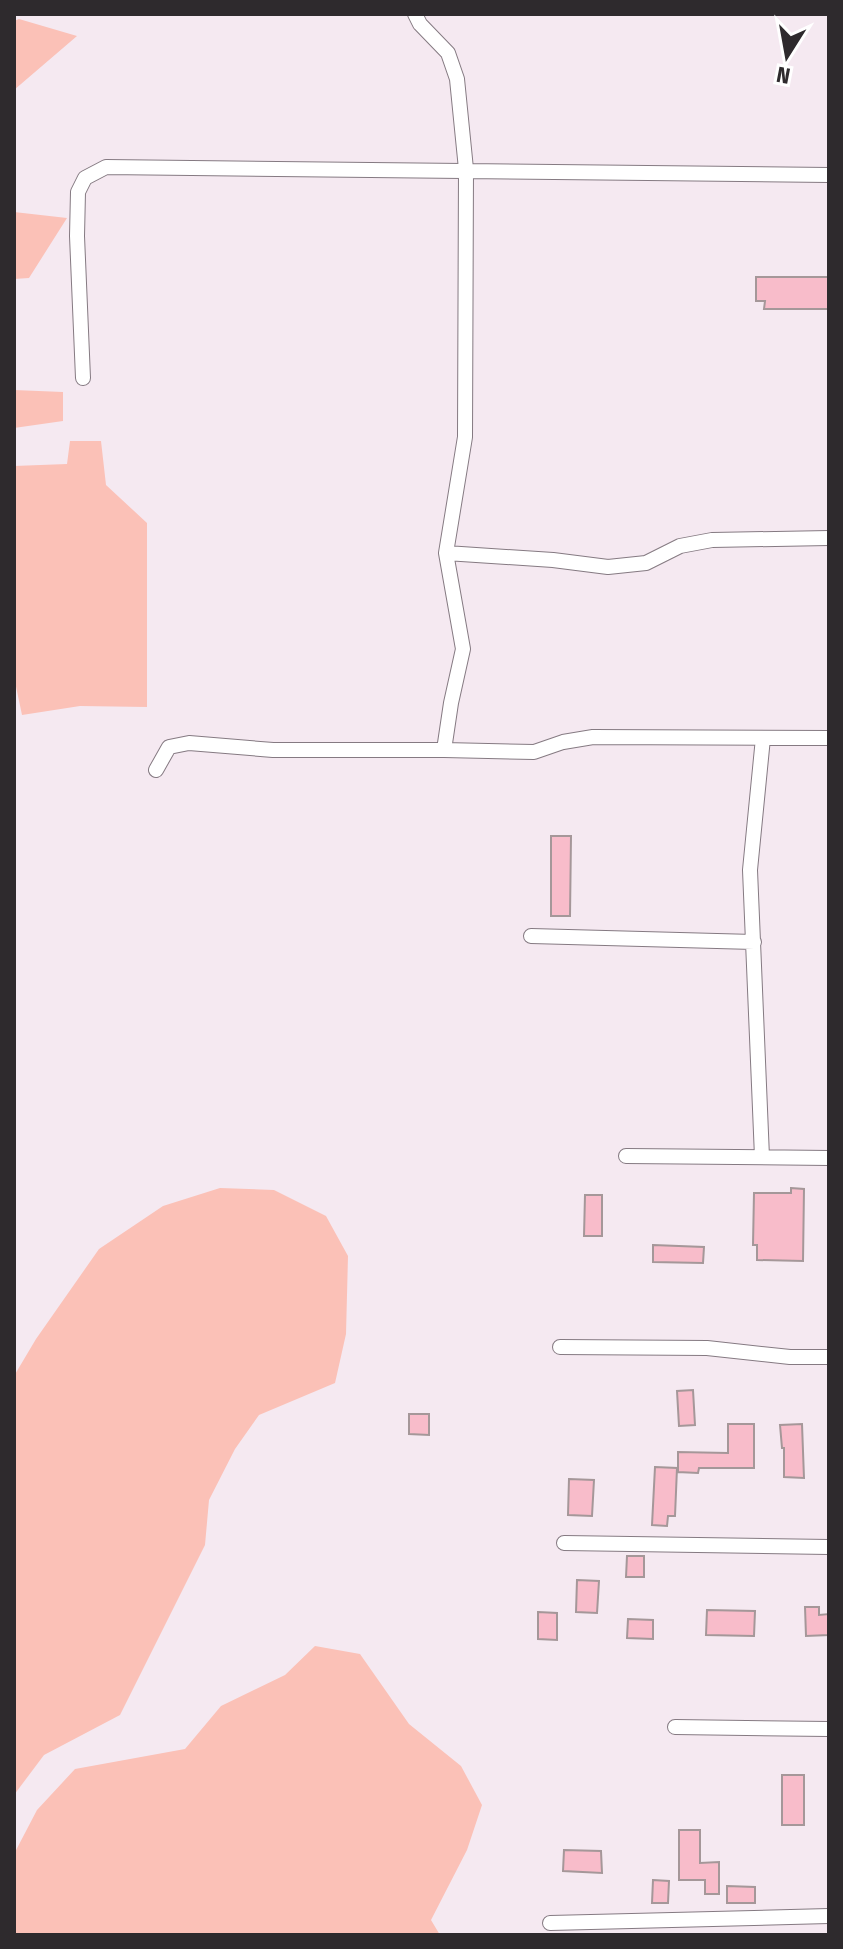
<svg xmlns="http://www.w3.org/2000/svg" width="843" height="1949" font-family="'Fira Sans Condensed',sans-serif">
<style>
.green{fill:#fbc1b7}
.building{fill:#f8bcca;stroke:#a59799;stroke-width:2}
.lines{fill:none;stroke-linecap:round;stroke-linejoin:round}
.street-casing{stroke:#857a82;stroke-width:16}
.street{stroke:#fff;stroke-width:14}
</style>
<rect width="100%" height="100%" fill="#f5e9f1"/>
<path class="green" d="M19 19 77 36 14 90V21Z
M14 212 67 218 29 278 14 279Z
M14 390 63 392V421L14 428Z
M70 441H101L106 485 147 523V707L80 706 22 715 14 677V466L67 464Z
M220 1188 274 1190 326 1216 348 1256 346 1334 335 1383 259 1415 235 1449 209 1500 205 1545 120 1715 44 1755 14 1795V1376L36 1339 99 1249 163 1206Z
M315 1646 360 1654 409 1724 461 1766 482 1805 467 1850 431 1920 440 1935H14V1854L37 1810 75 1769 185 1749 221 1706 285 1675Z"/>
<path class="building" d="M756 277H829V309H764L765 301H756Z
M551 836H571L570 916H551Z
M791 1188 804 1189 803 1261 757 1260V1245H753L754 1193H791Z
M585 1195H602V1236H584Z
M653 1245 704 1247 703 1263 653 1262Z
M693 1390 695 1425 679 1426 677 1391Z
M409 1414H429V1435L409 1434Z
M728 1424H754V1468H699L698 1473 678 1472V1452L728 1453Z
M802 1424 804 1478 784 1477V1448H782L780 1425Z
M655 1467 677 1468 675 1516H668L667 1526 652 1525Z
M569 1479 594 1480 592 1516 568 1515Z
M627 1556H644V1577H626Z
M577 1580 599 1581 597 1613 576 1612Z
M805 1607H819V1615L829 1614V1635L806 1636Z
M707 1610 755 1611 754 1636 706 1635Z
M538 1612 557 1613V1640L538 1639Z
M628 1619 653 1620V1639L627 1638Z
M782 1775H804V1825H782Z
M679 1830H700V1863L719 1862V1894H705V1880H679Z
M564 1850 601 1851 602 1873 563 1871Z
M653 1880 669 1881 668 1903H652Z
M727 1886 755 1887V1903H727Z"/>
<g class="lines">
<defs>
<path id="street" d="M415 14 420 24 448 53 457 79 466 169 465 437 446 553 463 649 451 703 444 750 534 752 563 742 593 737 829 738
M83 378 77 236 78 192 85 178 106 167 829 175
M446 553 553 560 608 567 646 563 680 546 712 540 829 538
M156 770 169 747 189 743 273 750H444
M531 936 754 942
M626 1156 829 1158
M762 1157 750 870 763 738
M560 1347 707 1348 790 1357H829
M564 1543 829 1547
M675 1727 829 1729
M550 1923 829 1916"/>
</defs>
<use href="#street" class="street-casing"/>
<use href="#street" class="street"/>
</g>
<rect width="843" height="1949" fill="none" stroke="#2e2a2d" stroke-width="32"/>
<g transform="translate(787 56) rotate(191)" stroke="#ffffff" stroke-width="6" paint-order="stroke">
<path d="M0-6L14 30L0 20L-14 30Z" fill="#2e2a2d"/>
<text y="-12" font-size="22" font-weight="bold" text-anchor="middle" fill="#2e2a2d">N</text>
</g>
</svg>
